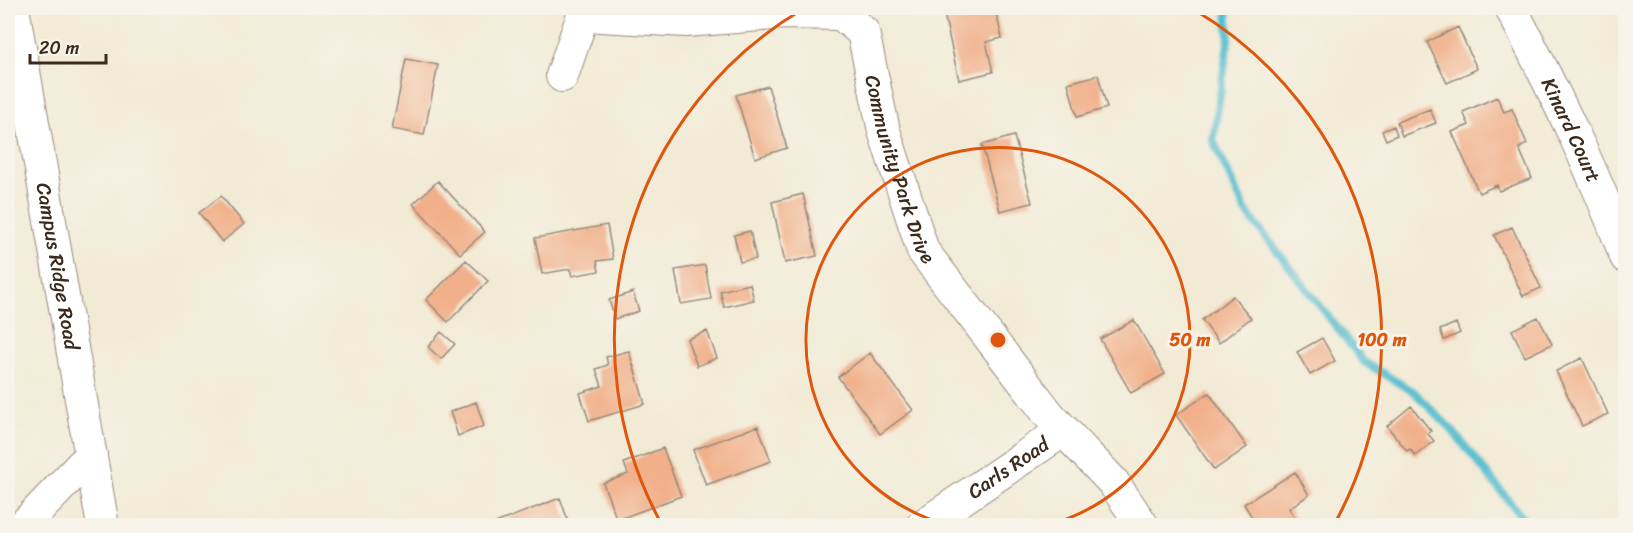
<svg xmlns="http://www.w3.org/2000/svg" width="1633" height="533" font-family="Sriracha,sans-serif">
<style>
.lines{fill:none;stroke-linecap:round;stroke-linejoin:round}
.stream{stroke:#53bdcf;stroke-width:8}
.building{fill:#f1b08a}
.minor-casing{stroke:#968a7a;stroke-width:34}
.minor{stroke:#fff;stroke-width:32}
.ring{fill:none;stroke:#df570d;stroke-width:3}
.labels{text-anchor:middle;stroke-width:6;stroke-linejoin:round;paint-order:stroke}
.street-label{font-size:20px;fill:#3b2a1e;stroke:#f7f3e8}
.centre{fill:#df570d;stroke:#f7f3e8;stroke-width:3}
.ring-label{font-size:18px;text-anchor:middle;font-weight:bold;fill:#df570d;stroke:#f7f3e8;stroke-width:6;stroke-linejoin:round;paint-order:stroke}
</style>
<rect width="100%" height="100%" fill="#f7f3e8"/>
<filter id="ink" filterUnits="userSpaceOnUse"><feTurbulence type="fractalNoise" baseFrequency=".0167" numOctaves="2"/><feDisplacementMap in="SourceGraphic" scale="12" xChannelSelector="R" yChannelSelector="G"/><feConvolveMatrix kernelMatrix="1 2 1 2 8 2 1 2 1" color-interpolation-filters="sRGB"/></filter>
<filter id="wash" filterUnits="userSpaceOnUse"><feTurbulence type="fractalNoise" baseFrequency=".008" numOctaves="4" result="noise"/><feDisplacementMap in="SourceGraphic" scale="24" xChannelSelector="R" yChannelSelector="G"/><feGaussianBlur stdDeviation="1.35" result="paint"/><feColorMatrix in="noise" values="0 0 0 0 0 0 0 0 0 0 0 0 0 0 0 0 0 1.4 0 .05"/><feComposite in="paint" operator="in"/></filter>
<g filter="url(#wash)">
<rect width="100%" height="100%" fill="#f1ead5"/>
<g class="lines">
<path class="stream" d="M1227 8 1229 37 1213 140 1245 210 1364 362 1414 392 1452 430 1529 526"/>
</g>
<g id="blocks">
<path class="building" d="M370 8H394V12H370Z
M973 8H995L1002 38 986 42 993 72 959 80 944 14Z
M1458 27 1477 69 1447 83 1427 42Z
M406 59 438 65 424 135 392 129Z
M1098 75 1107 108 1077 117 1068 83Z
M768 86 787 148 755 158 736 95Z
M1497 97 1504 112 1512 109 1527 144 1519 148 1532 178 1499 191 1497 185 1479 193 1452 132 1469 125 1463 112Z
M1430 109 1436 123 1402 136 1397 122Z
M1394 126 1397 135 1386 140 1382 131Z
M1014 136 1032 203 1000 211 982 145Z
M438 181 485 232 460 254 413 204Z
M803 194 817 256 785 263 772 202Z
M221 196 244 224 222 242 199 213Z
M607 225 613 259 597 261 599 271 572 276 570 269 542 274 535 238Z
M1512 227 1541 288 1523 296 1494 235Z
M750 231 756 259 740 262 734 235Z
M466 260 488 281 448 322 426 300Z
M705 265 711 299 681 304 675 270Z
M750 284 754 300 724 307 720 291Z
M633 292 639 311 615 319 609 300Z
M1233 296 1251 318 1219 343 1202 320Z
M1538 317 1552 344 1525 357 1512 330Z
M1134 320 1165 374 1131 393 1100 339Z
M1456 323 1460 333 1444 340 1440 330Z
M707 331 717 358 697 366 687 339Z
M441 332 455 344 441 359 428 347Z
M1322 338 1335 361 1310 375 1297 352Z
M629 351 645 404 589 421 580 393 602 386 596 369 608 365 606 357Z
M870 353 913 410 880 434 838 377Z
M1582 358 1608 414 1582 426 1556 371Z
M1209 393 1247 447 1214 470 1176 415Z
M476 402 484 426 458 436 450 412Z
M1411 406 1431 431 1428 434 1434 441 1415 456 1410 449 1407 451 1387 426Z
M758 426 771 461 706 485 693 450Z
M663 448 681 496 617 520 603 483 628 474 624 463Z
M1295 472 1309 495 1289 508 1300 526H1257L1244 504Z
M560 498 570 526H490V525Z"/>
</g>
</g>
<g filter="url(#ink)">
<use href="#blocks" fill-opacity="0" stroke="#968a7a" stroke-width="1.5"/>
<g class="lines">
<defs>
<g id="minor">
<path id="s1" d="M13 8 103 526"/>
<path id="s2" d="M1511 8C1553 89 1594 171 1626 257"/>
<path id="s3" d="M583 15 686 21 785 13 841 14 863 32 884 131 923 251 1050 416 1113 482 1143 526"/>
<path d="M562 76 583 15"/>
<path d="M23 526 91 455"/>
<path id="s4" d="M922 526 1064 430"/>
</g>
</defs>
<use href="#minor" class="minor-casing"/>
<use href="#minor" class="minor"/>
</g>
</g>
<g class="ring">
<path d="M948 525A192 192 0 1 1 1048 525"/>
<path d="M661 523A384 384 0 0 1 803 9M1193 9A384 384 0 0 1 1335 523"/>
</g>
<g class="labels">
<g class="street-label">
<text dy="7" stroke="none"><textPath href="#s2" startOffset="136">Kinard Court</textPath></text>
<text dy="7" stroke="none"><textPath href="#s3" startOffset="429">Community Park Drive</textPath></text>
<text dy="7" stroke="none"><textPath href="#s1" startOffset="262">Campus Ridge Road</textPath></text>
<text dy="7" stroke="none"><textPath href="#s4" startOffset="104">Carls Road</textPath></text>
</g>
</g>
<circle cx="998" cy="340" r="9" class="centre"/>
<g class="ring-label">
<text x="1190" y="346">50 m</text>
<text x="1382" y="346">100 m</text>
</g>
<rect width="1633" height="533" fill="none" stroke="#f7f3e8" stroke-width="30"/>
<path d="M30 54v9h76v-9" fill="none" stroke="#3b2a1e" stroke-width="3"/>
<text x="39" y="54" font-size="18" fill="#3b2a1e" stroke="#f7f3e8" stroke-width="4.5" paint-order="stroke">20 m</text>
</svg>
